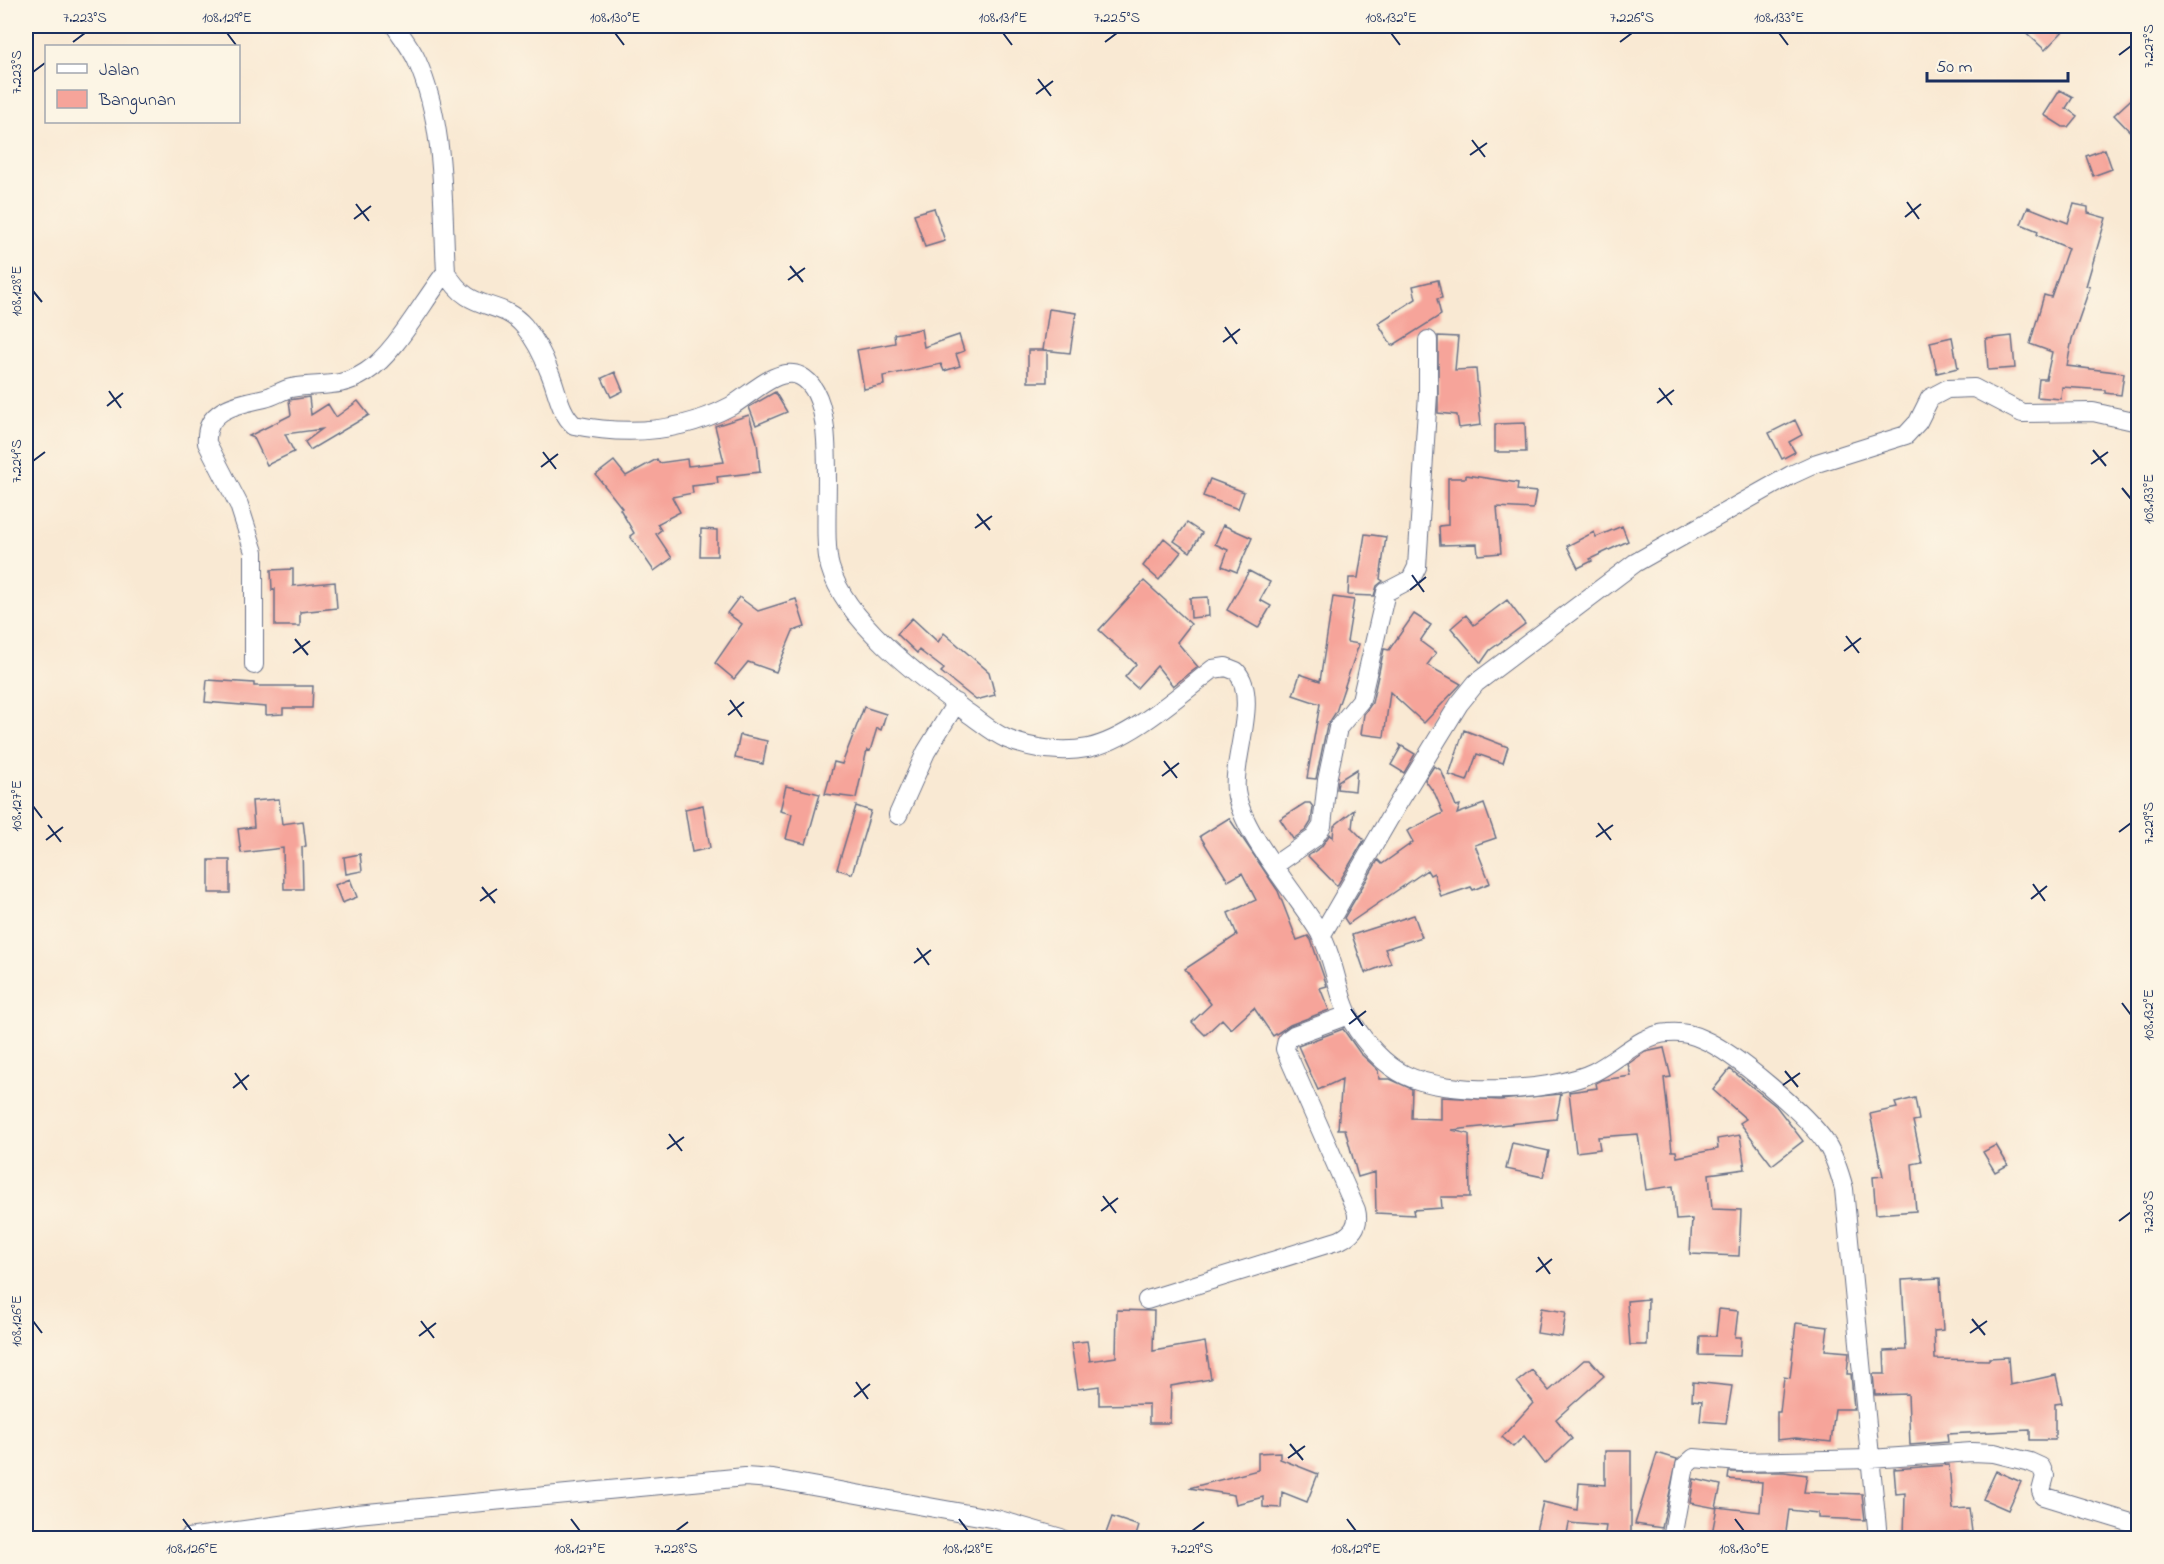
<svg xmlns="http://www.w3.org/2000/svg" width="2164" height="1564" font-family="'Indie Flower',sans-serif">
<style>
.building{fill:#f6a49a}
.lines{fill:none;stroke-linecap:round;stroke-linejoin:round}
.minor-casing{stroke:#697087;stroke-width:20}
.minor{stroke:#fff;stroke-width:18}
.ticks{fill:none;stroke:#1b2f5e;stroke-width:2}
.neatline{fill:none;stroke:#1b2f5e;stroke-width:2}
.ticks-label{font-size:15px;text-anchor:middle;fill:#1b2f5e}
</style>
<rect width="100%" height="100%" fill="#fcf5e5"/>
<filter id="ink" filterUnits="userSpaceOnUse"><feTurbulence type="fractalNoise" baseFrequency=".0167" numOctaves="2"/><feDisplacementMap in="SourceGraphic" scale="12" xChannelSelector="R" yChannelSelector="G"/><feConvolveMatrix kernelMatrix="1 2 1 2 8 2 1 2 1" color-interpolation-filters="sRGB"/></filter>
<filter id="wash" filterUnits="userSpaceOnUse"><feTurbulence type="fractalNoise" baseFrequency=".008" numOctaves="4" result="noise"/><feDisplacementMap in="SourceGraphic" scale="24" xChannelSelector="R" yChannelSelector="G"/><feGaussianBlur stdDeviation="1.35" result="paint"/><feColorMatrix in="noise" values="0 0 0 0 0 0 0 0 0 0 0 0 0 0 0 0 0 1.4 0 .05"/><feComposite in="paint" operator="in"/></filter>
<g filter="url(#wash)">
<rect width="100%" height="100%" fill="#f9e9d3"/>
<g id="blocks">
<path class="building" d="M2019 26H2068L2045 50Z
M2060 90 2073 97 2066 108 2077 116 2068 127H2063L2044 115Z
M2139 92V141L2114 115Z
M2105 149 2112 169 2093 176 2086 156Z
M2074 204 2088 207V213L2106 218 2086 286 2090 287 2072 339 2067 366 2124 373 2121 395 2105 393V390L2062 387 2061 399 2037 397 2039 379H2046L2052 352 2030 344 2044 295 2051 297 2068 248 2037 235 2038 231 2021 224 2028 207 2068 223Z
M934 208 945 241 925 247 914 214Z
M1438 280 1442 298 1437 299 1441 315 1392 346 1378 323 1416 299 1413 286Z
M1049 309 1076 313 1070 353 1043 350Z
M921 329 924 347 959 335 964 351 956 354 960 366 944 371 941 364 883 376 884 385 864 389 857 350 895 343 894 334Z
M1438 336 1458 337 1455 370 1476 369 1481 425 1459 428 1457 415 1438 413Z
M2012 336 2015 368 1988 370 1986 339Z
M1952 337 1958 368 1937 373 1930 342Z
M1028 350H1047V382H1028Z
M615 372 623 391 611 397 602 378Z
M775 392 787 412 756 425 749 407Z
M309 397 311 415 328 404 336 417 358 401 369 415 310 450 305 442 322 429 285 434 294 452 267 465 254 438 249 436 291 415 289 400Z
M749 415 757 442 760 472 717 477 718 483 692 486 693 493 672 497 680 512 657 524 661 530 656 534 672 558 654 571 630 536 634 533 620 509 622 508 596 475 614 461 626 476 657 459 659 463 687 459 688 466 724 462 715 426Z
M1795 420 1802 435 1789 442 1795 452 1782 459 1769 433Z
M1525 423 1526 452H1495V424Z
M1466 475 1518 483 1517 490 1536 492 1533 509 1497 507 1501 553 1478 555 1477 544 1440 545 1439 526 1448 525V478H1466Z
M1210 479 1244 492 1238 509 1203 496Z
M1187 523 1202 533 1190 552 1174 541Z
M1223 525 1252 538 1237 572 1222 566 1228 550 1215 544Z
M1622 526 1628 541 1590 559 1592 561 1578 568 1567 546 1594 532 1596 537Z
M701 529 717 530V556H700Z
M1365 534 1386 537 1380 579 1383 581 1377 586 1374 596 1348 595 1349 578H1358Z
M1164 538 1181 552 1159 580 1143 566Z
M293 569V586L335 582 337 608 300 612V626H275V589L272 590 271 570Z
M1249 571 1270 582 1260 600 1271 606 1258 628 1227 610Z
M1144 581 1191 624 1177 642 1198 667 1173 686 1157 666 1137 688 1125 677 1136 664 1099 630Z
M739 597 758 611 796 599 805 627 793 631 776 672 748 662 734 679 715 663 742 624 727 613Z
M1208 597 1209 616 1191 618 1190 598Z
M1333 597 1354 600 1347 642 1359 644 1336 712 1327 726 1316 779 1307 778 1320 704 1293 695 1300 674 1320 681Z
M1507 600 1525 624 1490 650 1481 663 1451 628 1466 615 1474 625Z
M1414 614 1431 625 1420 641 1436 653 1427 665 1461 684 1424 723 1390 692 1384 737 1361 734 1364 714 1372 703 1384 649 1389 650Z
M912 618 938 642 944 633 989 672 995 695 976 700 941 672 944 669 919 650 917 653 897 634Z
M207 680 254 683V686H313L312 708H283V714L266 715V707L205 702Z
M864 707 886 714 881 730 877 728 870 751 867 750 856 798 825 794 834 762 842 764Z
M1464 730 1508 747 1503 763 1477 754 1467 781 1449 775Z
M740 735 767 741 763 764 735 758Z
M1400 745 1415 754 1404 773 1391 765 1401 747Z
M1434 766 1441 770 1456 806 1460 805 1457 814 1484 804 1496 838 1475 845 1490 883 1473 890 1471 887 1441 897 1434 873 1430 875 1427 870 1348 924 1344 918 1378 860 1382 864 1413 842 1407 831 1443 813 1435 794 1425 780Z
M1357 769 1355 791 1337 789 1338 781Z
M786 786 820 794 806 844 786 839 792 814 780 811Z
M279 799 282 824 303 821 306 846 302 847 303 889H284L283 848 241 853 238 829 254 827 252 801Z
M1305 803H1310L1313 807 1311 822 1306 830 1293 839 1280 819Z
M703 805 710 848 692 852 685 809Z
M856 806 871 811 852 874 837 869Z
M1354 810 1352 828 1364 840 1337 886 1308 856 1321 847 1330 834 1333 838 1334 826Z
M1229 818 1278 891 1297 940 1308 936 1311 940 1327 986 1320 988 1329 1010 1290 1025 1273 1036 1254 1008 1231 1029 1222 1019 1205 1035 1192 1022 1211 1004 1185 969 1237 935 1228 913 1256 900 1242 873 1228 881 1200 836Z
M360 854 362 871 346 874 344 857Z
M209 860H230V893H209Z
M350 879 357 897 342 903 335 885Z
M1414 915 1422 937 1385 949 1391 963 1365 973 1352 935Z
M1343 1029 1360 1053 1378 1070 1379 1079H1390L1412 1089 1411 1118 1441 1119V1097L1500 1100 1561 1094 1556 1119 1452 1130 1469 1134 1470 1197H1441L1442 1208 1413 1210 1414 1215 1376 1213 1375 1172 1358 1177 1345 1129H1338L1342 1079 1318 1090 1298 1046Z
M1664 1048 1671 1077 1664 1078 1672 1151H1676L1677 1157 1718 1149 1717 1139 1740 1135 1745 1169 1709 1174 1712 1209 1741 1210 1739 1256 1690 1254 1692 1219 1676 1220 1673 1186 1646 1190 1638 1134 1598 1137 1600 1149 1576 1152 1569 1092 1597 1088 1596 1083 1602 1080 1631 1076 1628 1064 1645 1052Z
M1730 1069 1776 1106 1803 1141 1772 1165 1740 1123 1746 1119 1713 1090Z
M1915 1098 1919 1120 1913 1121 1922 1162 1912 1164 1916 1211 1876 1214 1873 1177 1883 1176 1870 1114 1897 1108 1895 1103Z
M1512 1143 1549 1151 1543 1177 1506 1169Z
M1996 1145 2008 1165 1995 1172 1983 1152Z
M1940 1278 1943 1330 1934 1331 1935 1359 1989 1360V1358L2008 1357 2010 1385 2056 1375 2062 1403 2055 1404V1440H2030V1430L1947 1434 1948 1442 1910 1445 1908 1394 1875 1395 1873 1374H1885L1884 1351 1906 1350 1902 1280Z
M1648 1299 1647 1345H1630L1627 1301Z
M1541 1308 1566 1312 1562 1337 1537 1333Z
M1719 1309 1738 1311 1735 1337H1741L1740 1356 1699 1355 1700 1336H1716Z
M1117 1310 1154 1311 1153 1351 1205 1342 1211 1379 1171 1386 1170 1423H1149V1404L1099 1405V1386L1078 1389 1071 1343 1087 1341 1090 1361 1116 1357Z
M1796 1323 1828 1327 1825 1350 1849 1352 1847 1374H1851L1854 1409H1835L1831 1442 1796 1438 1777 1440V1412H1780L1784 1377 1790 1378Z
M1584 1360H1590L1604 1376 1556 1419 1572 1439 1545 1464 1524 1436 1513 1447 1502 1437 1533 1403 1517 1382 1532 1370 1549 1391Z
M1693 1382 1732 1386 1726 1423 1700 1421 1702 1401 1692 1400Z
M1605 1451H1631V1539H1604L1606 1526 1569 1523 1566 1539H1534L1543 1502 1577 1510 1579 1483 1605 1485Z
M1280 1452V1459L1318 1474 1307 1502 1282 1492 1281 1508 1263 1507V1497L1236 1504 1234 1495 1189 1488 1258 1470V1453Z
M1657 1453 1677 1459 1662 1528 1635 1524Z
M1949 1465 1953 1509 1969 1508 1972 1532 1930 1536V1539H1904L1905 1493 1896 1494 1894 1469Z
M1996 1471 2021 1482 2008 1510 1983 1499Z
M1729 1472H1784L1807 1475 1804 1492 1862 1494 1865 1520 1818 1518V1513L1789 1510 1785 1539H1711L1717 1507 1760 1512 1762 1482 1728 1479Z
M1694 1479 1721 1485 1716 1508 1690 1503Z
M1112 1517 1139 1526 1135 1539 1105 1536Z"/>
</g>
</g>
<g filter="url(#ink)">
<use href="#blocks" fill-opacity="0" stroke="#697087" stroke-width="1.5"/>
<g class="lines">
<defs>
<path id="minor" d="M395 26C402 37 412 49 417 61 446 126 442 203 446 272 470 315 499 297 524 326 535 339 543 355 549 371 557 388 559 412 574 425 628 436 682 432 731 406 749 396 778 365 800 376 844 397 818 525 830 567 846 623 923 679 968 713 981 722 993 733 1007 739 1031 749 1062 753 1088 748 1131 739 1179 695 1213 669L1226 667 1236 671C1260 697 1232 758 1236 791 1242 835 1298 894 1321 935 1336 963 1337 997 1353 1023 1365 1043 1384 1065 1405 1075 1447 1096 1552 1093 1594 1072 1617 1061 1642 1034 1668 1033 1679 1032 1692 1034 1702 1039 1734 1052 1806 1114 1826 1143 1835 1157 1840 1174 1844 1189L1878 1538
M254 665V552L239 505 207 443C204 408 240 404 265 398 274 396 282 390 291 388 318 382 338 390 366 372 395 354 423 301 446 272
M898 815 926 752 956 703
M1275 865 1314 838 1322 826 1327 780 1338 728 1361 700 1386 592 1411 579 1417 567 1428 394V340
M1321 936 1397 805 1459 704 1476 683 1635 563 1791 475 1817 463 1906 435 1918 422 1930 398 1947 389 1974 388 2022 413 2093 412 2138 422
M1147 1300 1340 1240C1352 1234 1360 1225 1356 1210L1285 1049 1287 1040 1294 1035 1348 1015
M188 1538 357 1514 745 1477 773 1479 996 1519 1061 1538
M1672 1538 1685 1466 1694 1458 1740 1462 1870 1459 1972 1452 1994 1453 2030 1462 2041 1467 2045 1476 2041 1491 2043 1496 2138 1525"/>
</defs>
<use href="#minor" class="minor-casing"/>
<use href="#minor" class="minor"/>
</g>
</g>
<path class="ticks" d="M227 33 236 45M615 33 624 45M1003 33 1012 45M1391 33 1400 45M1779 33 1788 45M73 42 85 33M1105 42 1117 33M1620 42 1632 33M2119 55 2131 46M33 72 45 63M1038 79 1051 96M1036 94 1053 81M1472 140 1485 157M1470 155 1487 143M1907 202 1919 219M356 204 369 221M1905 217 1921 204M354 219 371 206M790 266 803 282M788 280 805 268M33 291 42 302M1225 327 1237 344M1223 342 1240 329M1659 388 1672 405M109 391 121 408M1657 403 1674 390M107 406 123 393M2093 450 2106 466M543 452 556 469M33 461 45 452M2091 464 2108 452M541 467 558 454M2122 488 2131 499M977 514 990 530M975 528 992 516M1412 575 1424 592M1410 590 1426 577M1846 636 1859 653M295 639 308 655M1844 651 1861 638M293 653 310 641M730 700 742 717M728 715 744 702M1164 761 1177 778M1162 776 1179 763M33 806 42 818M1598 823 1611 840M48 825 61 842M2119 832 2131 823M1596 837 1613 825M46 840 63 827M2033 884 2045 901M482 887 495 903M2031 899 2047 886M480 901 497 889M917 948 929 965M914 963 931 950M2122 1003 2131 1015M1351 1009 1363 1026M1349 1024 1366 1011M1785 1071 1798 1087M235 1073 247 1090M1783 1085 1800 1073M233 1088 249 1075M669 1134 682 1151M667 1149 684 1137M1103 1196 1116 1213M1101 1211 1118 1198M2119 1221 2131 1212M1538 1257 1550 1274M1536 1272 1552 1259M1972 1319 1985 1335M33 1321 42 1333M421 1321 434 1338M1970 1333 1987 1321M419 1336 436 1323M856 1382 868 1399M854 1397 870 1384M1290 1444 1303 1460M1288 1458 1305 1446M183 1519 192 1531M571 1519 580 1531M959 1519 968 1531M1347 1519 1356 1531M1735 1519 1744 1531M676 1531 688 1522M1192 1531 1204 1522"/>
<rect width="2164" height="1564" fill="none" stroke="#fcf5e5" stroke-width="66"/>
<rect x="45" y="45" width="195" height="78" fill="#fcf5e5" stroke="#a2a6af" stroke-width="1.5"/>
<rect x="57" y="64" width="30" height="9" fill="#ffffff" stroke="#a2a6af" stroke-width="1.5"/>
<text x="99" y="75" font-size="18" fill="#1b2f5e">Jalan</text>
<rect x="57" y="90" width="30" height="18" fill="#f6a49a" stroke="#a2a6af" stroke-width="1.5"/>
<text x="99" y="105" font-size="18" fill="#1b2f5e">Bangunan</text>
<path d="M1927 72v9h141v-9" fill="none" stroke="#1b2f5e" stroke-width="3"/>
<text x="1936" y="72" font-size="18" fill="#1b2f5e" stroke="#fcf5e5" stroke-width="4.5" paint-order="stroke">50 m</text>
<rect x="33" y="33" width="2098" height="1498" class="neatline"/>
<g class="ticks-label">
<text x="85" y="22">7.223°S</text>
<text x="227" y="22">108.129°E</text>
<text x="615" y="22">108.130°E</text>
<text x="1003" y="22">108.131°E</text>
<text x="1117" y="22">7.225°S</text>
<text x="1391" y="22">108.132°E</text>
<text x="1632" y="22">7.226°S</text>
<text x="1779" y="22">108.133°E</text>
<text transform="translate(2148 46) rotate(-90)" y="5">7.227°S</text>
<text transform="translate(16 72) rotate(-90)" y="5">7.223°S</text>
<text transform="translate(16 291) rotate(-90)" y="5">108.128°E</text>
<text transform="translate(16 461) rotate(-90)" y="5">7.224°S</text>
<text transform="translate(2148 499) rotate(-90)" y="5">108.133°E</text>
<text transform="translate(16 806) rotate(-90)" y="5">108.127°E</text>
<text transform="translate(2148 823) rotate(-90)" y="5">7.229°S</text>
<text transform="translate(2148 1015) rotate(-90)" y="5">108.132°E</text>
<text transform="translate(2148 1212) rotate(-90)" y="5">7.230°S</text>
<text transform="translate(16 1321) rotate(-90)" y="5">108.126°E</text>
<text x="192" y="1553">108.126°E</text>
<text x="580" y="1553">108.127°E</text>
<text x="676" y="1553">7.228°S</text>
<text x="968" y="1553">108.128°E</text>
<text x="1192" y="1553">7.229°S</text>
<text x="1356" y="1553">108.129°E</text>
<text x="1744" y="1553">108.130°E</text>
</g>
</svg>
